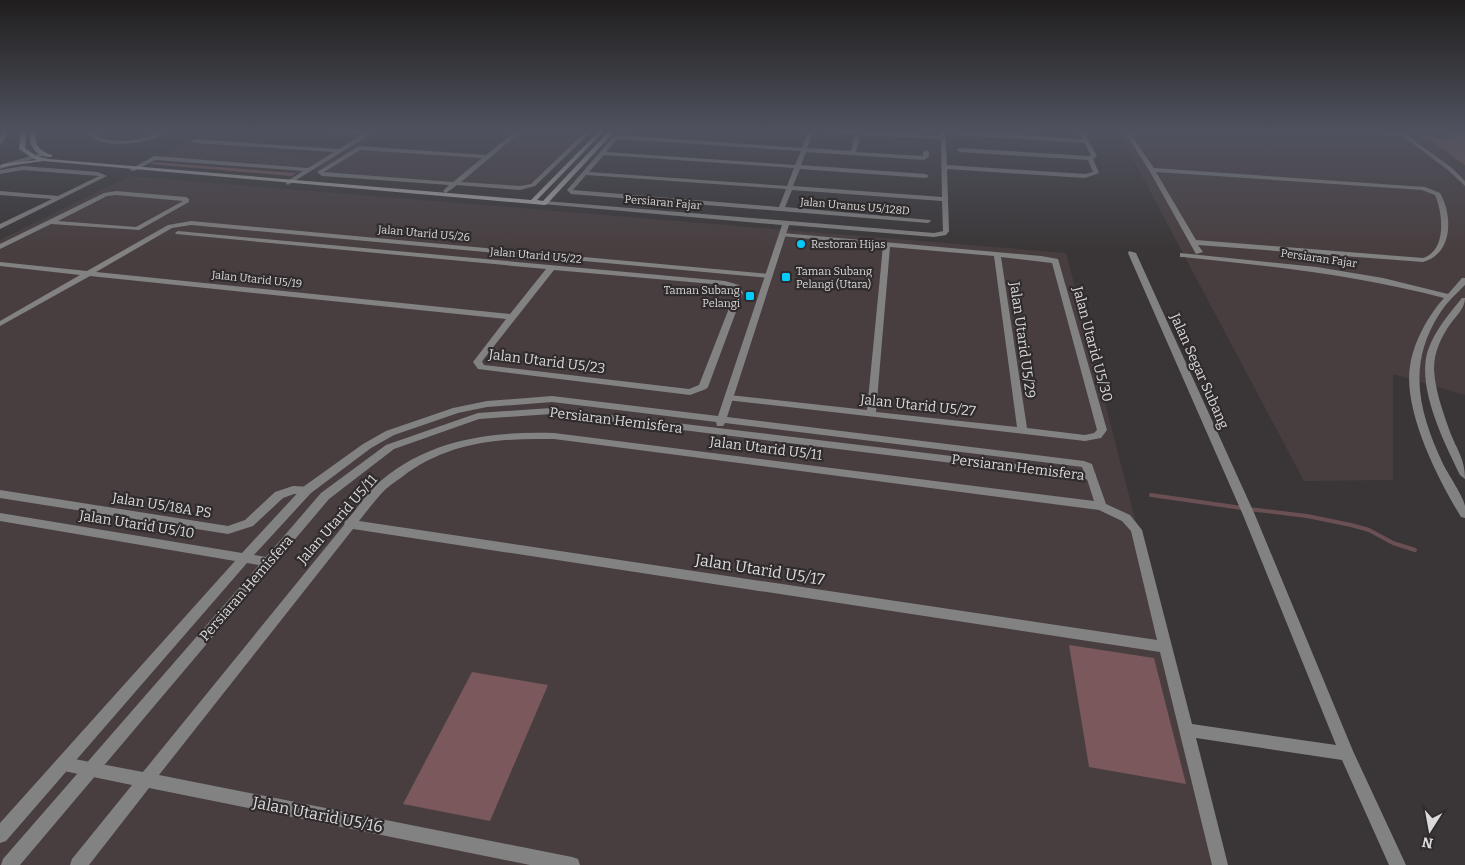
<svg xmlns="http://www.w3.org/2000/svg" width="1465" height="865" font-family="Bitter,serif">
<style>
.built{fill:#483e3f}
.green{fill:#7a585b}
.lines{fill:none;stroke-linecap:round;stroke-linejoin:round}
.stream{stroke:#6a4f53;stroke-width:4}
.minor{fill:#838282;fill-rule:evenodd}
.tertiary{fill:#838282;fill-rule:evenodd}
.secondary{fill:#aeabab;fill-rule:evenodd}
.poi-dot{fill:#04cbf9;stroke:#302c2d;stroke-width:2}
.labels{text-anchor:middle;stroke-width:4.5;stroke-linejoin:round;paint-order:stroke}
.far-street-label{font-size:11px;fill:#dbd9d9;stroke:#302c2d}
.far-poi-label{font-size:11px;fill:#dbd9d9;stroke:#302c2d;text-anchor:start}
.street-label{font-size:14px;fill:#dbd9d9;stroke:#302c2d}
.near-street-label{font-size:16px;fill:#dbd9d9;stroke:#302c2d}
</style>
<rect width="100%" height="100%" fill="#3a3637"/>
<path class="built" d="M521 131H588L531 185 520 187 158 158 180 148 188 146 343 158 357 149 489 158Z
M1118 131H1465V395L1393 374V480L1304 481Z
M130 176 1066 253 1225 865H0V240Z"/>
<path class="green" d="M1447 133 1465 134V165L1426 137 1451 139Z
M154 162 294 173 300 171 291 176 149 164Z
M1069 645 1154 658 1186 784 1089 767Z
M472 672 548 685 490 821 403 804Z"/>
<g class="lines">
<path class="stream" d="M1151 495 1242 508
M1248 509 1307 516 1351 525 1369 530 1393 543 1415 550"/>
<path class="minor" d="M3 131H8L3 142 0 144V136Z
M93 131H98L95 135 98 137C114 142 130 142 146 137 154 134 162 130 170 131 151 143 107 151 89 135Z
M333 131H376L288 185 286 184V182L303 171 155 160 134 171 129 170 154 156 308 168 334 152 194 143 191 141 194 139 339 149 364 134 335 133Z
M516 131H522L461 182 520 186 531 184 586 131H592L535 186 520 190 457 185 446 193 443 191 449 185 322 176 317 172 359 146 486 155ZM360 150 482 158 453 182 324 172Z
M808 131H814L807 148 851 151 854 138 857 136 860 138 856 152 923 156V152L926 150 929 152V157L924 160 806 152 801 165 926 174 929 176 926 178 800 169 793 186 942 197 941 139 829 133 827 131 940 136 941 131H945L947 165 1085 174 1093 172 1088 160 960 152 957 150 960 148 1089 156 1091 155 1084 143 957 135 954 133 957 131 1083 139 1078 131H1083L1097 156 1093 159 1099 173 1085 178 947 169 949 231 946 233 943 231 942 201 792 190 785 207 930 220 931 221 928 223 571 194 567 190 613 137 619 135 802 148ZM617 139H619L801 151 795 165 606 152ZM604 155 794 168 787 186 589 172ZM586 175 786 189 779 207 573 190Z
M1124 131H1128L1154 168 1425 187 1440 193C1453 215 1453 254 1423 262L1198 245 1203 252 1196 254 1149 170ZM1156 172 1422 190 1435 195C1443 213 1447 251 1423 258L1196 240Z
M1361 131H1387L1404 133 1401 135 1364 133Z
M23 166 98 172 107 176 0 229V224L52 199 0 195V191L58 196 99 176 23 170 0 174V170Z
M116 191 186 197 189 199V202L139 230 51 224 0 249V244L104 193ZM116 195 183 201 136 227 58 221 107 196Z
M191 221 769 274 773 276 769 278 191 225 172 228 96 272 510 314 546 269 176 234 175 233 178 231 725 281 739 285 743 293 708 387 706 389 690 395 478 369 473 362 506 319 90 276 0 326V321L80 275 0 266V262L87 271 168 225ZM554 270 724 285 733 288 735 293 699 385 689 389 484 365 482 362 483 360Z
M783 233 1041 256 1058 259 1107 430 1101 438 1085 441 726 400 724 398 726 396 729 395 867 410 883 246 781 236 780 235ZM890 247 994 256 1017 427 876 412ZM1001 257 1052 263 1097 430 1094 433 1085 435 1027 428Z
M1129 251 1136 253 1255 515 1353 751 1406 865H1389L1342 760 1196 738 1228 865H1212L1160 652 353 529 159 775 572 857 578 859 580 865H530L149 788 89 865H70L72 859 132 785 64 771 59 769 56 764 59 759 64 757 143 772 344 525 345 521 347 520C356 510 364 497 374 487 423 440 489 431 554 433L1094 501 1086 476 1091 472 1095 473 1106 504 1130 515 1142 530 1192 724 1336 745 1243 515 1128 253ZM537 439H554L1099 510 1122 521 1131 531 1157 640 359 521C366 512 373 503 381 494 387 487 395 482 402 477 442 446 488 439 537 439Z
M293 486 311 487 312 490 311 493 294 494 283 498 253 526 228 534 0 498V490L228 526 245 520 275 492Z"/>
<path class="tertiary" d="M1396 131H1401L1452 168 1465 181V186L1448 170Z
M44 152 46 153V155L0 169V165Z
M545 201 934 233 948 230 949 231 946 235 934 237 789 225 727 417 1084 461 1092 464 1096 476 1091 480 551 414 479 419 394 449 329 499 20 865H1L3 859 259 565 247 563 6 841 0 843V823L235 561 0 521V513L242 553 303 487 363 444 386 431 453 408 487 401 552 396 718 416 782 225 543 204V202ZM552 402 716 422 717 426H723L725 423 1082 467 1084 472 551 408 478 413 386 445 321 493 266 557 254 555 311 493 371 448 394 435 458 413 487 407Z
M1180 253 1317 267 1383 278 1448 294 1462 278H1465V285C1456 294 1447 302 1440 313 1406 365 1419 413 1444 466 1449 475 1464 498 1465 506 1465 510 1465 514 1465 518L1461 517C1438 479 1403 411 1410 366 1414 341 1428 316 1444 298 1358 275 1271 266 1183 257H1180Z
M1462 298H1465C1465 308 1457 315 1451 323 1441 337 1434 352 1434 369 1435 391 1443 412 1450 432 1457 450 1465 459 1465 479L1460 475C1444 442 1416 387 1428 350 1435 330 1449 314 1462 298Z"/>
<path class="secondary" d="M21 131H27L25 148 36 156 49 159 531 200 599 131H604L537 200 543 201 609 131H615L547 204 545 205 43 161 1 167 0 166 3 164 37 160 32 158 19 149Z
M30 131H36C34 145 39 151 52 155V157C36 157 28 146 30 131Z"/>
</g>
<linearGradient id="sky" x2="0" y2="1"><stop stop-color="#201e1e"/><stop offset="0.52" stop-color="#4f525e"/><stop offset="1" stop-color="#4f525e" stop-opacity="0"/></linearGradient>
<rect width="1465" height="252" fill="url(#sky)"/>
<g class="poi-dot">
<circle cx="801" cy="244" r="5"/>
<rect x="781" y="272" width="10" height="10" rx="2.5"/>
<rect x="745" y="291" width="10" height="10" rx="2.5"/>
</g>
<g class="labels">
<g class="far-street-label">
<text transform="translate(663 202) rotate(5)" y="4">Persiaran Fajar</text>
<text transform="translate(855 206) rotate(5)" y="4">Jalan Uranus U5/128D</text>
<text transform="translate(424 233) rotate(5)" y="4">Jalan Utarid U5/26</text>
<text transform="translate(536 255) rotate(5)" y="4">Jalan Utarid U5/22</text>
<text transform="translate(1319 258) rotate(8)" y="4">Persiaran Fajar</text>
<text transform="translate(257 279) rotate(6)" y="4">Jalan Utarid U5/19</text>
</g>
<g class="far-poi-label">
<text x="811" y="248">Restoran Hijas</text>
<text x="796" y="275">Taman Subang<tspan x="796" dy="13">Pelangi (Utara)</tspan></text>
<text x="740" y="294" text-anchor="end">Taman Subang<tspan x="740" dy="13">Pelangi</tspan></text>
</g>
<g class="street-label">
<text transform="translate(1023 340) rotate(82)" y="5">Jalan Utarid U5/29</text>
<text transform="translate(1093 344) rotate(75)" y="5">Jalan Utarid U5/30</text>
<text transform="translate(547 361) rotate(7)" y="5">Jalan Utarid U5/23</text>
<text transform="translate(1200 371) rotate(66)" y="5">Jalan Segar Subang</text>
<text transform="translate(918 405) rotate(6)" y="5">Jalan Utarid U5/27</text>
<text transform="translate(616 420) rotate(7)" y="5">Persiaran Hemisfera</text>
<text transform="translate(766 448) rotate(7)" y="5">Jalan Utarid U5/11</text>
<text transform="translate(1018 467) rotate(7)" y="5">Persiaran Hemisfera</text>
<text transform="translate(162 505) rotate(9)" y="5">Jalan U5/18A PS</text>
<text transform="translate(337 519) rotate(-49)" y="5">Jalan Utarid U5/11</text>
<text transform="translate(137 524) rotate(9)" y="5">Jalan Utarid U5/10</text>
<text transform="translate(246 588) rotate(-49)" y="5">Persiaran Hemisfera</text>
</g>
<g class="near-street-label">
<text transform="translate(760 569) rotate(9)" y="6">Jalan Utarid U5/17</text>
<text transform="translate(318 814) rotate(11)" y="6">Jalan Utarid U5/16</text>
</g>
</g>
<g transform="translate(1430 830) rotate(191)" stroke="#302c2d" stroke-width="4" paint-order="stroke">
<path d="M0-4L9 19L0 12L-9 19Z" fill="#dbd9d9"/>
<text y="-8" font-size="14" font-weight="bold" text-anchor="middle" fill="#dbd9d9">N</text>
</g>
</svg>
